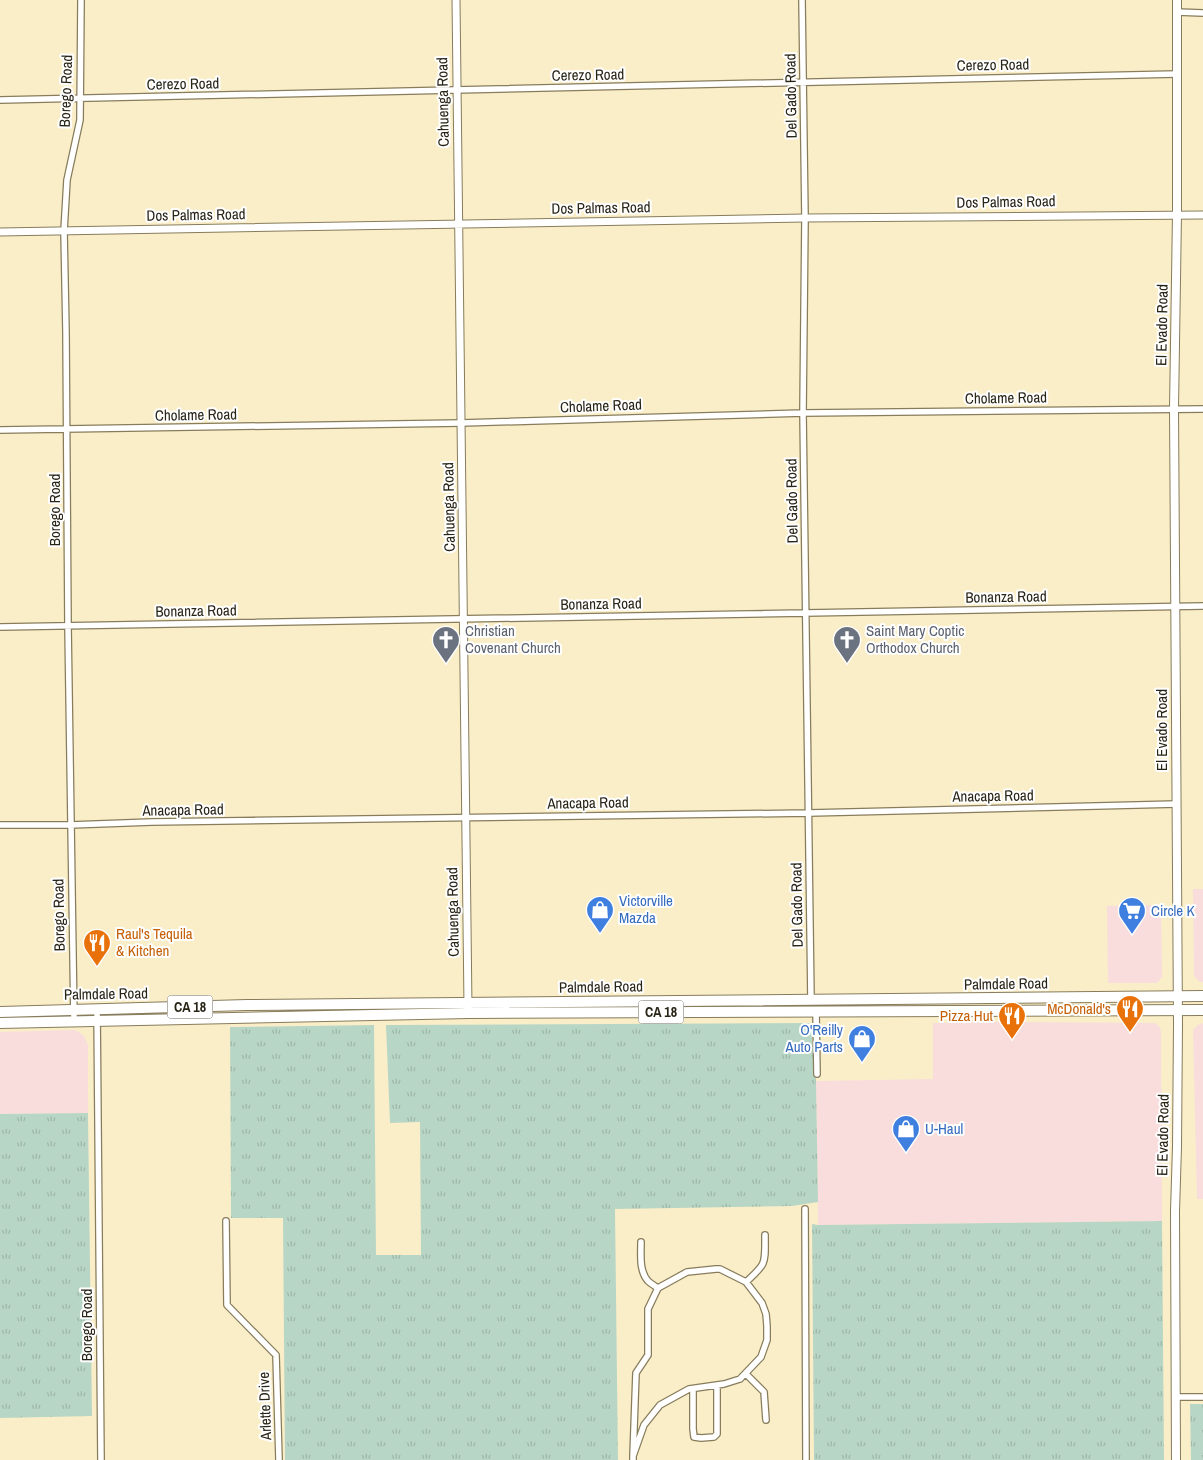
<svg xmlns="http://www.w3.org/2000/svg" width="1203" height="1460" font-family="'Archivo Narrow',sans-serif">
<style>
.commercial{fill:#f8dddc}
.grass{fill:url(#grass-tufts)}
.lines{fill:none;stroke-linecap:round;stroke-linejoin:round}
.minor-casing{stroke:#877c5b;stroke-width:8}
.tertiary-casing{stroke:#877c5b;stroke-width:9}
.secondary-casing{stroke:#877c5b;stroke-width:10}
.trunk-casing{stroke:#877c5b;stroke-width:12}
.minor{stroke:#fff;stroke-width:5.5}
.tertiary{stroke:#fff;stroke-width:7}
.secondary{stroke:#fff;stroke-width:8}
.trunk{stroke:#fff;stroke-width:10}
.labels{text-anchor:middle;stroke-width:4;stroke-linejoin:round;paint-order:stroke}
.shield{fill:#fff;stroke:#68665c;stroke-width:1}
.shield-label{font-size:14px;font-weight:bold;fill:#282416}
.street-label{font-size:15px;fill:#282416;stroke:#fff}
.worship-label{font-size:15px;fill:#5b616d;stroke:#fff;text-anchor:start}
.shop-label{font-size:15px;fill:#366cbe;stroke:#fff;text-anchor:start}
.food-label{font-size:15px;fill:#c56008;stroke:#fff;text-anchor:end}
</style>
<defs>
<pattern id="grass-tufts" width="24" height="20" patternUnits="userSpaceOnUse" patternTransform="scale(1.25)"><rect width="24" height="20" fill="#b8d6c5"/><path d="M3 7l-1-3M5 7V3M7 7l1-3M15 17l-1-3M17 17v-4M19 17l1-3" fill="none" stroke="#9eb8a8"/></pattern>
</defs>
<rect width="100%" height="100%" fill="#faeec9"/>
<path class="commercial" d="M1193 889H1203V982H1200L1194 976Z
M1161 905 1162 977 1157 983H1108L1107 906Z
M997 1022 1155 1023 1160 1027 1161 1032 1162 1221 818 1225 816 1081 933 1079V1023Z
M1203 1023V1199H1197L1193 1030 1198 1025Z
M73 1030 77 1031 84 1036 88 1045V1113L0 1114V1032Z"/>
<path class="grass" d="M811 1023 816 1081 818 1202 792 1206 615 1209 618 1460H285L283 1218H231L230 1027 374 1025 376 1255H421L420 1122 390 1123 386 1025Z
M88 1113 92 1416 0 1418V1114Z
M1162 1221 1164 1460H814L812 1224 818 1225Z
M1190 1404H1203V1460H1191Z"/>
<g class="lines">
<defs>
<path id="minor" d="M802 0 805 218 803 413 811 1000
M1177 12 1203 13
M0 100 1177 74
M0 430 461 423 803 413 1203 409
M0 627 1203 606
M0 825H70L152 822 809 813 1177 804
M97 1009 101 1460
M816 1011 817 1074
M74 1021 68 626 66 332 64 231 67 180 80 120 81 0
M805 1209 806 1460
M226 1221 227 1305 276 1355 279 1460
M641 1242C641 1255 639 1271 648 1281 651 1284 655 1286 658 1288
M746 1282C767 1263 765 1264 765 1235
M746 1374 764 1392 766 1420
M693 1389V1429L694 1437 701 1438 714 1437 717 1434V1385
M1175 1397H1203
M633 1456 644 1425 660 1405 689 1389 724 1384 740 1379 761 1357 767 1340V1326L766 1314 762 1303 746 1282 720 1269H716L687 1272 658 1288 648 1309V1355L636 1373 633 1456V1460"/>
<path id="tertiary" d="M456 0 468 1007
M0 232 805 218 1203 215"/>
<path id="secondary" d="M1176 1460 1175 1211 1177 1147 1178 1024 1174 409 1177 214V0"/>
<path id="trunk" d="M0 1012 247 1005 1203 996
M0 1023 469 1013 1203 1010"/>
</defs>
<use href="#minor" class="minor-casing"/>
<use href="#tertiary" class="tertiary-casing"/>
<use href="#secondary" class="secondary-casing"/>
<use href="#trunk" class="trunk-casing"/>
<use href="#minor" class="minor"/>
<use href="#tertiary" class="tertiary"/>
<use href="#secondary" class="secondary"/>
<use href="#trunk" class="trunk"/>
</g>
<defs>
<symbol id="church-pin" viewBox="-11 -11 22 30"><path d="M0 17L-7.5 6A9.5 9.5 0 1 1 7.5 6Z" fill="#6b7280" stroke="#fff"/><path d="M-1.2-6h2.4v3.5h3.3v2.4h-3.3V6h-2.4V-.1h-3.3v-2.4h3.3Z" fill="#fff"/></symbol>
<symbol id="shop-pin" viewBox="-11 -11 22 30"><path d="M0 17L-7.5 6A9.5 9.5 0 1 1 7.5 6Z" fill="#3f7fe0" stroke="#fff"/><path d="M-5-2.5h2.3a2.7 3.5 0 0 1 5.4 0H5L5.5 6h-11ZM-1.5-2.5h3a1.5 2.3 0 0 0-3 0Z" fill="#fff"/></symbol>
<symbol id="supermarket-pin" viewBox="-11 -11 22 30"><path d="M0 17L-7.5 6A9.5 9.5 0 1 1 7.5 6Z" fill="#3f7fe0" stroke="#fff"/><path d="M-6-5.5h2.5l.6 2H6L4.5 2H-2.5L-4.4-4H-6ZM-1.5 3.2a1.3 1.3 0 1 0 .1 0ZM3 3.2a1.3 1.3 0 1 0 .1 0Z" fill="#fff"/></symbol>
<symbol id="restaurant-pin" viewBox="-11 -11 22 30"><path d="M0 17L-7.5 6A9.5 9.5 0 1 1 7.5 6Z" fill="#e8710a" stroke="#fff"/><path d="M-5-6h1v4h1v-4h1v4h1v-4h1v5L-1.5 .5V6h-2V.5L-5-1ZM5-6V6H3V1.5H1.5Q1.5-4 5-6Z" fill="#fff"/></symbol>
</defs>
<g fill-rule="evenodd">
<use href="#church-pin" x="430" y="624" width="32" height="43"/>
<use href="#church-pin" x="831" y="624" width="32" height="43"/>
<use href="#shop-pin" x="584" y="894" width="32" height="43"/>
<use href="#supermarket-pin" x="1116" y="895" width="32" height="43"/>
<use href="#restaurant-pin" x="81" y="927" width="32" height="43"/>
<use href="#restaurant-pin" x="1114" y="993" width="32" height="43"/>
<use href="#restaurant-pin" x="996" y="1000" width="32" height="43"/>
<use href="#shop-pin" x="846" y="1023" width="32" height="43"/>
<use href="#shop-pin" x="890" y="1113" width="32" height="43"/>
</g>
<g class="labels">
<g class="shield">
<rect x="167.5" y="995.5" width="45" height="23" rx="4"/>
<rect x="638.5" y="1000.5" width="45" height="23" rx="4"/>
</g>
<g class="shield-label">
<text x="190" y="1012">CA 18</text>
<text x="661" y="1017">CA 18</text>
</g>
<g class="street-label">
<text transform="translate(993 65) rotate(-1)" y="5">Cerezo Road</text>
<text transform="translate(588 75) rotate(-1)" y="5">Cerezo Road</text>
<text transform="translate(183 84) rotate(-1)" y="5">Cerezo Road</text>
<text transform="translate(66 91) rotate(-88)" y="5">Borego Road</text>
<text transform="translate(791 96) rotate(-91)" y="5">Del Gado Road</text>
<text transform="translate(443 102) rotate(-91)" y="5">Cahuenga Road</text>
<text transform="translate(1006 202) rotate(-1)" y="5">Dos Palmas Road</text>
<text transform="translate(601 208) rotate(-1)" y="5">Dos Palmas Road</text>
<text transform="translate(196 215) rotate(-1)" y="5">Dos Palmas Road</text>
<text transform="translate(1162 325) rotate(-89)" y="5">El Evado Road</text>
<text transform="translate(1006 398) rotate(-1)" y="5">Cholame Road</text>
<text transform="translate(601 406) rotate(-2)" y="5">Cholame Road</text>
<text transform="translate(196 415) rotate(-1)" y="5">Cholame Road</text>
<text transform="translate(792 501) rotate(-91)" y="5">Del Gado Road</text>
<text transform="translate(449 507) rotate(-91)" y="5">Cahuenga Road</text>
<text transform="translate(55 510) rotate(-90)" y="5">Borego Road</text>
<text transform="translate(1006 597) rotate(-1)" y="5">Bonanza Road</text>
<text transform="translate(601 604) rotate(-1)" y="5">Bonanza Road</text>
<text transform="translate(196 611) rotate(-1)" y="5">Bonanza Road</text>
<text transform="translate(1162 730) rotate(-90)" y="5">El Evado Road</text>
<text transform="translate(993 796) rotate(-1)" y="5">Anacapa Road</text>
<text transform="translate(588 803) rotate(-1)" y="5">Anacapa Road</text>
<text transform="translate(183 810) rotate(-1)" y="5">Anacapa Road</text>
<text transform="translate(797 905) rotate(-91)" y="5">Del Gado Road</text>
<text transform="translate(453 912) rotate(-91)" y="5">Cahuenga Road</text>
<text transform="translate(59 915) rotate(-91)" y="5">Borego Road</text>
<text transform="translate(1006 984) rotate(-1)" y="5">Palmdale Road</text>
<text transform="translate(601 987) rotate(-1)" y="5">Palmdale Road</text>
<text transform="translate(106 994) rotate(-1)" y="5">Palmdale Road</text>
<text transform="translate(1163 1135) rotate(-89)" y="5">El Evado Road</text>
<text transform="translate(87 1325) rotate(-90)" y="5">Borego Road</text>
<text transform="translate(265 1406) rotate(-92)" y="5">Arlette Drive</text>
</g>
<g class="worship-label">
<text x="465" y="636">Christian<tspan x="465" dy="17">Covenant Church</tspan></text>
<text x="866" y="636">Saint Mary Coptic<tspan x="866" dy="17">Orthodox Church</tspan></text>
</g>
<g class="shop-label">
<text x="619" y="906">Victorville<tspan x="619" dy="17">Mazda</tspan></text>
<text x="1151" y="916">Circle K</text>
<text x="843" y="1035" text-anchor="end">O'Reilly<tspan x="843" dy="17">Auto Parts</tspan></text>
<text x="925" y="1134">U-Haul</text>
</g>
<g class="food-label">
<text x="116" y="939" text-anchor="start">Raul's Tequila<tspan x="116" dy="17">&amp; Kitchen</tspan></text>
<text x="1111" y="1014">McDonald's</text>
<text x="993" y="1021">Pizza Hut</text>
</g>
</g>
</svg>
